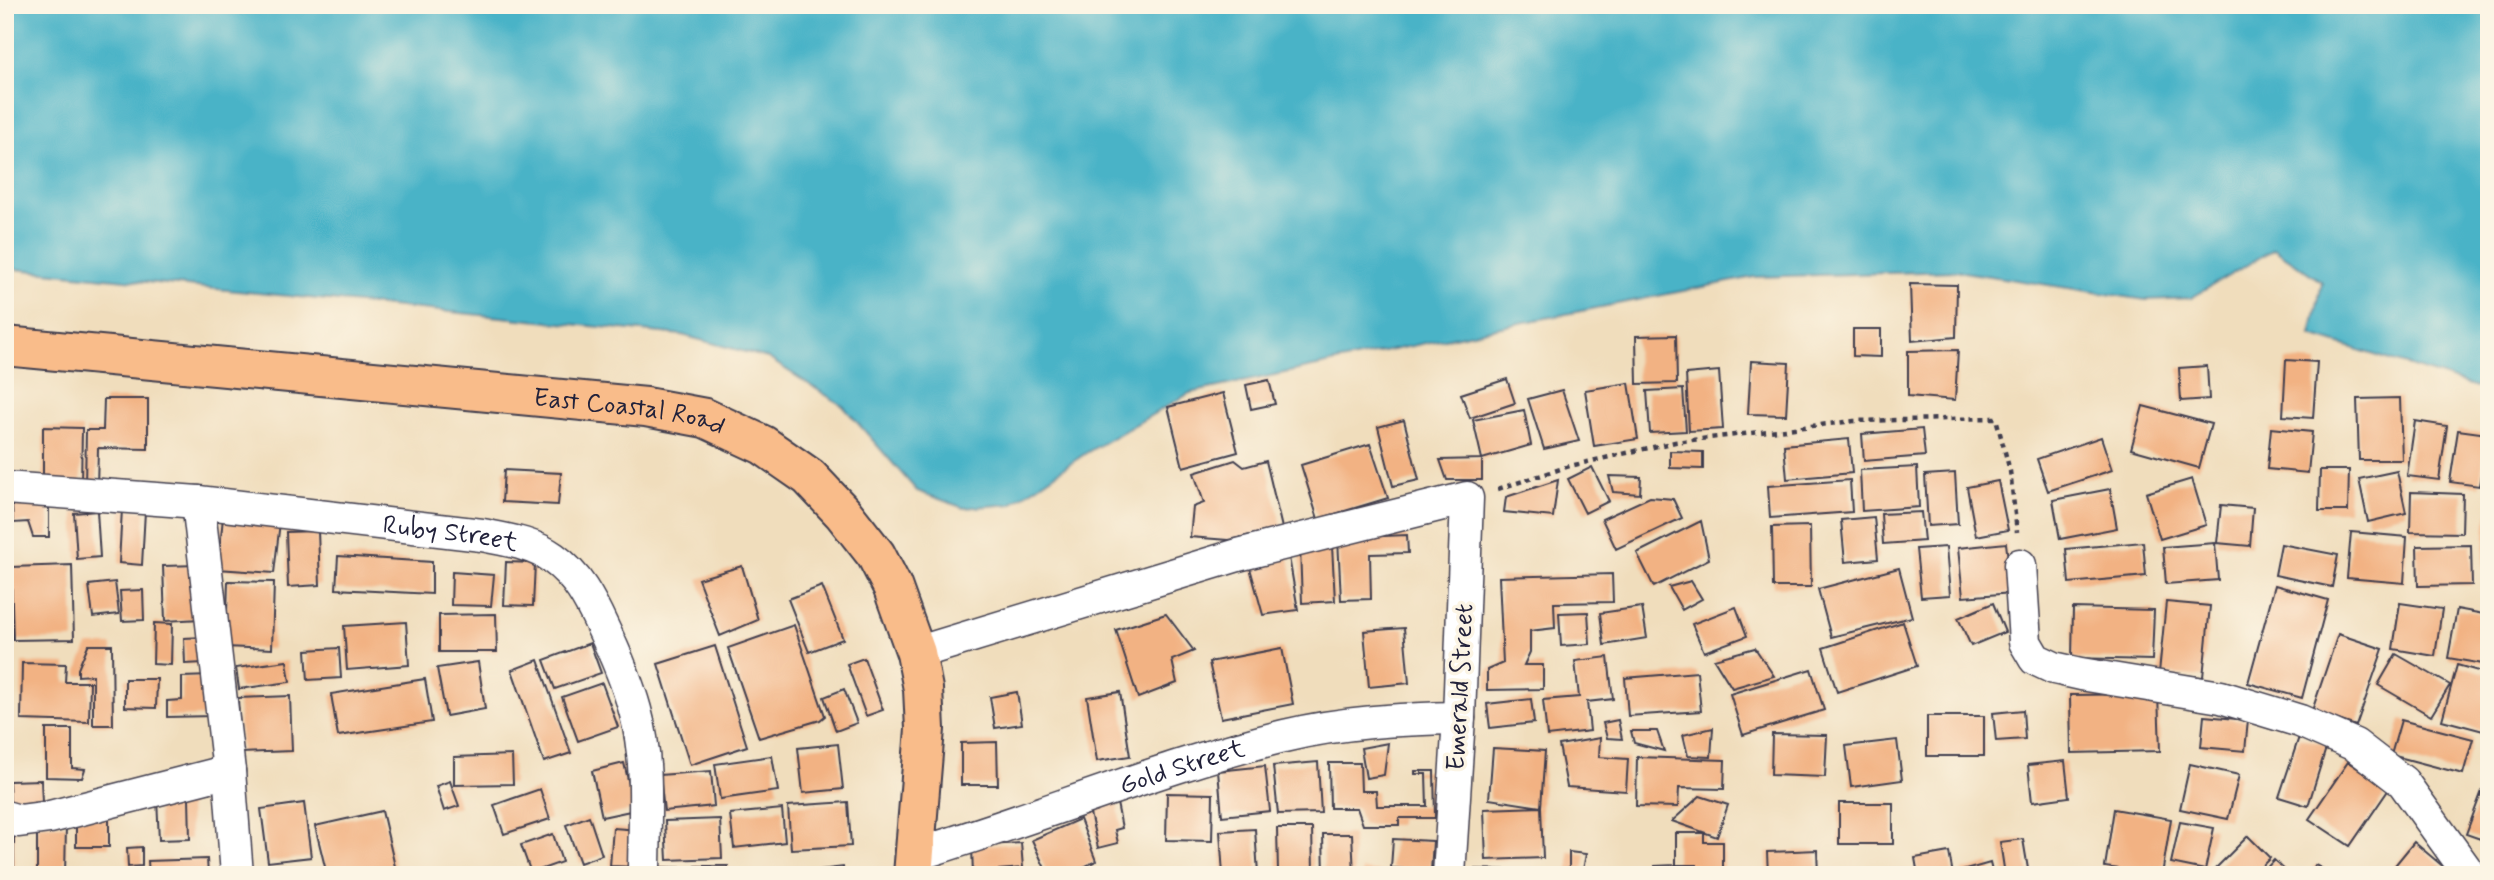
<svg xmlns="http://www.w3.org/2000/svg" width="2494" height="880" font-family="Mynerve,sans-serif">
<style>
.water{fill:#49b3c7;stroke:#366a81;stroke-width:2}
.building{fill:#f2b283}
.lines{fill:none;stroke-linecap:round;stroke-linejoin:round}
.street-casing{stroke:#413e4e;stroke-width:35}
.primary-casing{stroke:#413e4e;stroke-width:42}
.path{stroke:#413e4e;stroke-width:4.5;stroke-dasharray:5 5;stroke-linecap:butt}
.street{stroke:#fff;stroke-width:32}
.primary{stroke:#f9bc8a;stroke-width:38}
.labels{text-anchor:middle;stroke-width:7;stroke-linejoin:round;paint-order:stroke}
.street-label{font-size:26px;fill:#22223b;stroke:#fcf5e5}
</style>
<rect width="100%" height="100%" fill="#fcf5e5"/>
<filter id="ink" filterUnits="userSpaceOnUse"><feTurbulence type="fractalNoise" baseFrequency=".0143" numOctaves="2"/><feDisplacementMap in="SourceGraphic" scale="14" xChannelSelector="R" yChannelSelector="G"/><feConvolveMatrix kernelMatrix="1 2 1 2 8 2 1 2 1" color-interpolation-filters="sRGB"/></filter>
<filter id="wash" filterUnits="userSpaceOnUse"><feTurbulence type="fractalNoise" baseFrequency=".00686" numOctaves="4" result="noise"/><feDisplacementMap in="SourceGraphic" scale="28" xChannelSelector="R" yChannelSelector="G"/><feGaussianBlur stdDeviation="1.57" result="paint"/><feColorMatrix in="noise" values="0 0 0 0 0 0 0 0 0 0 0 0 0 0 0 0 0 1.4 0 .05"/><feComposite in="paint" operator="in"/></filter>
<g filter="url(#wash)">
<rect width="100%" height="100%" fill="#f0ddbc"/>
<path class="water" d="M5 5H2489V391L2311 335 2322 282 2274 249 2191 298 2146 300 1957 271 1754 277 1520 323 1190 393 1086 453 1011 504 964 508 917 491 843 406 768 358 682 335 5 268Z"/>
<g id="blocks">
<path class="building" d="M1910 284 1957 285 1956 337 1912 341Z
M1853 329H1881V357L1853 356Z
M1676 335 1677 383 1637 384 1636 336Z
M1958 350 1955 400 1908 396V351Z
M2286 360 2317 362 2313 418 2283 416Z
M1751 361 1789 363 1786 415 1748 414Z
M2207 366 2209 399 2181 401 2179 368Z
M1719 371 1723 429 1689 431 1686 374Z
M1507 379 1515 403 1470 418 1461 394Z
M1269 380 1275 404 1251 409 1246 385Z
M1629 383 1638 439 1594 446 1585 390Z
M1683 389 1686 431 1650 433 1647 391Z
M1562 390 1579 441 1544 449 1528 399Z
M1223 393 1238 452 1183 467 1168 407Z
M2400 398 2402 460H2359L2357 399Z
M104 399H148V449L98 448 97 488 85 487 86 430H103Z
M2143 406 2211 424 2199 468 2131 449Z
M1524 410 1531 445 1482 459V480H1447L1440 460 1482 459 1473 420Z
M1404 420 1419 480 1393 486 1378 427Z
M2415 421 2447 426 2439 480 2407 476Z
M43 427 82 428 81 485 43 484Z
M2271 428 2312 432 2308 473 2267 469Z
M1922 429 1925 456 1864 461 1862 434Z
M2458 430 2488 434 2479 486 2450 482Z
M2101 437 2112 470 2048 491 2037 459Z
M1849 439 1852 473 1787 479 1784 445Z
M1370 444 1388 498 1318 519 1301 465Z
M1670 451 1703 452V469L1670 468Z
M1235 460 1244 467 1266 461 1282 528 1228 540 1190 537 1193 507 1204 503 1194 473Z
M1592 467 1609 501 1585 513 1568 479Z
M1917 467 1919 507 1862 511 1860 470Z
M504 470 561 473 558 505 502 502Z
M2320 470H2349L2348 511H2319Z
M2397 471 2406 513 2368 522 2359 479Z
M1955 473 1958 524 1928 526 1925 475Z
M1609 476 1641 477 1640 494 1613 492Z
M2192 479 2206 525 2160 539 2146 493Z
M1558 480 1553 517 1504 512 1506 497Z
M1850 480 1852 512 1770 518 1768 486Z
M1998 481 2008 530 1976 536 1967 487Z
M2110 489 2117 528 2060 539 2053 500Z
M2411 492 2463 494 2462 533 2410 532Z
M1650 497 1673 499 1682 518 1616 549 1602 519Z
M12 505H49V537H33L28 522 13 523Z
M2221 505 2253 508 2250 546 2217 543Z
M122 509 145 511 142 565 119 563Z
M97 511 100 557 77 559 74 513Z
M1921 512 1924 541 1883 544 1881 514Z
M2487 514H2489V569L2483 568Z
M223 517 280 522 274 573 218 569Z
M1874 517 1878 559 1845 562 1841 520Z
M1701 521 1709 559 1654 587 1637 553Z
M1810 526 1811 587H1773L1772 527Z
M318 531 320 585 288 587 286 532Z
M2351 532 2407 537 2404 583 2347 578Z
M1407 535 1408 553 1370 554 1371 599 1341 600 1338 538Z
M2143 542 2146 576 2069 583 2066 549Z
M2006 543 2012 593 1963 597 1958 548Z
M2215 543 2218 580 2166 584 2163 547Z
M2281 544 2338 555 2332 587 2275 575Z
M2471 545 2472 585 2418 586 2417 546Z
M1332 546 1335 601 1302 603 1300 547Z
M1946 547 1950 595 1921 597 1916 549Z
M338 556 432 562V594L336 589Z
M1289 557 1298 610 1263 615 1250 568Z
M506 562 535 563 533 606 504 605Z
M72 565 74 639 13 640 11 567Z
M199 565 201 619 165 621 163 566Z
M742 566 758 620 720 636 698 579Z
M1899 568 1912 617 1831 637 1818 589Z
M452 572 494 575 491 606 451 605Z
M1612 574 1613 602 1554 603 1555 628 1530 631V652L1524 665H1543V689L1487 690V670L1503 663 1499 577Z
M228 581 274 582 272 649 226 647Z
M1691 581 1702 599 1682 610 1669 587Z
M115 582 119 614 93 617 89 585Z
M2275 585 2328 600 2302 698 2248 683Z
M822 586 843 639 809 652 788 599Z
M143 590 144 620 122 621 120 591Z
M2166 602 2210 606 2203 677 2159 673Z
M1993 603 2005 632 1971 646 1958 618Z
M2400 603 2442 609 2435 656 2393 649Z
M1642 607 1647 638 1604 645 1600 613Z
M1736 607 1747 636 1704 652 1692 624Z
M2073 608 2154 610 2152 660 2072 658Z
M2457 609 2489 615V665L2448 658Z
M1588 612 1590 644 1561 646 1559 613Z
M496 614 497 652H439V615Z
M1166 614 1194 651 1172 660 1177 683 1138 698 1116 630Z
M406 622 409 665 347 670 344 626Z
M1903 622 1917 666 1837 692 1823 648Z
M154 623 172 624 171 665 153 664Z
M794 625 825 716 820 720 759 738 728 648Z
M1404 628 1409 683 1369 687 1364 631Z
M2338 634 2383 649 2356 726 2312 711Z
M204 637V663L185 664 184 638Z
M590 643 601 673 555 689 544 660Z
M88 645H112L113 725H93V675L78 676V669Z
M715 646 747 746 690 765 658 664Z
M339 648 341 678 308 680 306 650Z
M1282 648 1293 704 1221 718 1209 662Z
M1755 648 1774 676 1732 688 1714 659Z
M2396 654 2450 685 2431 716 2378 685Z
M1608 657 1613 699 1587 702 1590 731 1547 736 1543 700 1579 697 1575 661Z
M864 658 883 710 866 716 847 664Z
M538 660 571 753 544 762 512 670Z
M287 661 290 682 239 689 236 668Z
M478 662 485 709 446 716 437 668Z
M22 663 66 664 65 682H90L89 722 21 720Z
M2457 665 2489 674 2487 732 2442 720Z
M1811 669 1824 710 1743 735 1730 694Z
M1697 672 1701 711 1628 716 1625 678Z
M211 676 213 716 167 717V701L182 700V677Z
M125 679H157L156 708 125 707Z
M425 679 432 722 338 736 331 694Z
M602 683 618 727 578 741 562 697Z
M844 689 857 723 836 731 824 697Z
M1017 692 1022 724 995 728 990 697Z
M1120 692 1130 756 1097 761 1087 697Z
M2158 694 2160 751 2071 753 2070 695Z
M290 696 292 751 241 753 238 698Z
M1531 699 1534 723 1490 728 1487 704Z
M2023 710 2025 739 1996 741 1993 713Z
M1927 716H1984V756H1927Z
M2204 716 2248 720 2245 751 2201 747Z
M1618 720 1622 739 1607 738 1603 723Z
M2401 720 2473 739 2463 774 2391 755Z
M1713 728 1711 757 1688 756 1683 735Z
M46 729H72V768L85 769 82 778 46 777Z
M1631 731H1657L1664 751 1634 743Z
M1772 734 1827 735 1825 777 1771 775Z
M2299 737 2327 745 2308 806 2279 797Z
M1600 738 1599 757 1628 759 1626 791 1567 787 1559 745Z
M1897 740 1902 780 1851 787 1846 746Z
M997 742 998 785H961V743Z
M1388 743 1384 775 1366 778 1361 748Z
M838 744 843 789 803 793 798 748Z
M1493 748 1545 751 1541 807 1543 858 1486 860 1484 809 1541 807 1489 799Z
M512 755 513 784 454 785V757Z
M772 756 778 791 720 799 715 764Z
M1637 757 1725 760 1724 789 1679 788 1678 807 1636 806Z
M2065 761 2069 797 2032 802 2028 765Z
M1318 762 1321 813 1278 814 1273 766Z
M2348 762 2389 789 2350 846 2309 819Z
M624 763 635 810 602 817 592 771Z
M1329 763H1360L1361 791H1376L1377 806H1427L1426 774H1415V771H1434L1435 818H1399V825H1363L1357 808H1330Z
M2190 764 2239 775 2228 819 2180 809Z
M1265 766 1270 811 1222 816 1218 771Z
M711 771 714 806 664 811 660 775Z
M2489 772V842L2466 834Z
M41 780 42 803 10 805 9 781Z
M450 781 459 806 444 811 436 786Z
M540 789 550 819 504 834 494 805Z
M1167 793 1213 794 1212 841 1166 840Z
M1700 796 1728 805 1717 837 1672 821Z
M189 798 190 839 159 840 157 799Z
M848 802 851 846 791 849 788 806Z
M304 803 311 857 268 862 261 809Z
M1117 803 1122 828 1115 830 1118 843 1098 848 1089 809Z
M1839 803H1893V844H1839Z
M782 809 785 842 734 848 730 814Z
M2114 809 2171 819 2162 875 2105 867Z
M382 811 397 875H327L315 826Z
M589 816 602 855 580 863 566 825Z
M76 818H109V847H76Z
M720 819 722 858 667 860 665 821Z
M1080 819 1096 861 1068 875H1048L1032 840Z
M2180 822 2214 828 2205 870 2171 863Z
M37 825H66L65 875H37Z
M5 828H14V875H5Z
M613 828 639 830 637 867 610 866Z
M1277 828H1312L1313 871 1278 872Z
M1255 829 1258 874 1223 875 1220 831Z
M1676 833H1704V842H1723V875H1697V865H1676Z
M553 834 562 862 531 873 521 845Z
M1323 834H1352L1354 875H1324Z
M2248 836 2270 858 2253 875H2209Z
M1393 839 1433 841 1431 871 1391 868Z
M2023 839 2029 875H2005L2000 842Z
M2414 842 2445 868 2439 875H2387Z
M1021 843 1023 868 999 870V875H973L972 846Z
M142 847V866L128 867 127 848Z
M1817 850 1818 875H1768L1767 852Z
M1569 852 1586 854 1582 875H1531V871L1569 870Z
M1949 852 1953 875H1918L1915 858Z
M207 859 208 875H149L148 861Z
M2274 860 2290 875H2260Z
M1990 863 1993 875H1963L1962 871Z
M1675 865 1676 875H1655V866Z
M2315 865 2334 875H2310Z
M696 866H728V875H696Z
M657 867 688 868V875H656Z
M843 867 844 875H796V873Z
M1467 869 1514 870V875H1466Z
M1362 870 1391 873V875H1362Z"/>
</g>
</g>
<g filter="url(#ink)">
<use href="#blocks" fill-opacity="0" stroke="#413e4e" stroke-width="2"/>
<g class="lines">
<defs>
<g id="street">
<path id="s1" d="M5 488 198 502 482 535C507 540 532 543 553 558 577 575 590 600 602 626 615 653 627 681 635 710 650 763 644 821 644 875"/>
<path d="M198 502 229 771 237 875"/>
<path d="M2020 565 2025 642 2035 659 2054 668 2081 674 2221 697 2300 721 2355 745 2403 782 2470 875"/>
<path d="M916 653 1238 555 1467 498 1459 718 1449 875"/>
<path d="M5 817 19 821 50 817 229 771"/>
<path id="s2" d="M914 855C1038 818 1158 767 1284 736 1342 722 1400 719 1459 718"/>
</g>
<g id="primary">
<path id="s3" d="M5 346 646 407 705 418 763 445 809 477 843 513 876 555 892 586 916 653 923 689 925 729 913 875"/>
</g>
</defs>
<use href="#street" class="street-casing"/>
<use href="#primary" class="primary-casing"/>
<path class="path" d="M1498 489 1570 466 1675 442 1854 421 1996 418 2010 471 2017 532"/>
<use href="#street" class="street"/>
<use href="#primary" class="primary"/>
</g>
</g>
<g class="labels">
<g class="street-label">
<text dy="9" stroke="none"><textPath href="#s3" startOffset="628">East Coastal Road</textPath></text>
<text dy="9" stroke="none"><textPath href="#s1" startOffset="448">Ruby Street</textPath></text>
<text transform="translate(1459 687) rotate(-87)" y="9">Emerald Street</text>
<text dy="9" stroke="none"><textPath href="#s2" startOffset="282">Gold Street</textPath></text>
</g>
</g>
<rect width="2494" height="880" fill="none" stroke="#fcf5e5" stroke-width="28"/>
</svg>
